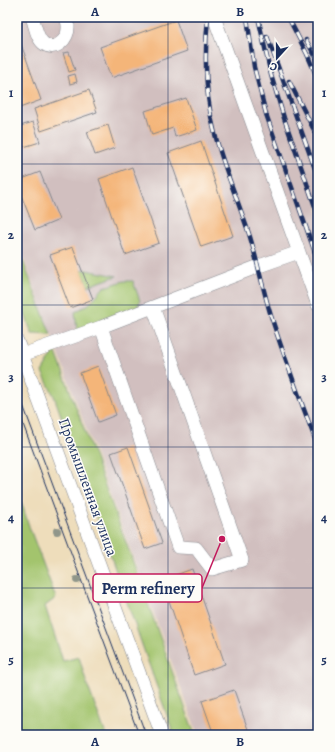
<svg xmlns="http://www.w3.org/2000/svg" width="335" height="752" font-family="Alegreya,serif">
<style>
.industrial{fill:#d1bfbf}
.green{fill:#a3c46d;stroke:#5f7a66}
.building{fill:#f4b579}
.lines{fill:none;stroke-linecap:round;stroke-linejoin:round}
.minor-casing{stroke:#84868c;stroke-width:14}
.minor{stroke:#fff;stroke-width:13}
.tram{stroke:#1b2f5e;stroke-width:1}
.rail-casing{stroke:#1b2f5e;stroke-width:4.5}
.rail{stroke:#fdfcf7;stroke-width:3;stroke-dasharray:9;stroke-linecap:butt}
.tree{fill:#90968a}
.grid{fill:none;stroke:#1b2f5e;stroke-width:1;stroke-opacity:0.55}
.labels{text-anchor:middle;stroke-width:3;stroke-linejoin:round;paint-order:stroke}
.street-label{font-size:15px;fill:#1b2f5e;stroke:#fdfcf7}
.leader{fill:none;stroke:#c2185b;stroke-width:1.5}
.callout-dot{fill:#c2185b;stroke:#fdfcf7;stroke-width:1.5}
.callout{fill:#fdfcf7;stroke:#c2185b;stroke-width:1.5}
.callout-label{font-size:16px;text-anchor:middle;font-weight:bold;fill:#1b2f5e}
.neatline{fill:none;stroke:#1b2f5e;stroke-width:1.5}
.grid-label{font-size:13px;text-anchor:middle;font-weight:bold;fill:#1b2f5e}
</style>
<rect width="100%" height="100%" fill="#fdfcf7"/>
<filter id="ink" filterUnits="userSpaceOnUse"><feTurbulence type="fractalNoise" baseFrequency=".025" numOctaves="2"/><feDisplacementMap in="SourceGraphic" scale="8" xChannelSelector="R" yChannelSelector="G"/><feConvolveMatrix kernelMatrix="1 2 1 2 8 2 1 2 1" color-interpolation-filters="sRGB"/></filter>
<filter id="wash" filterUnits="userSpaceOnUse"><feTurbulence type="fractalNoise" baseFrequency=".012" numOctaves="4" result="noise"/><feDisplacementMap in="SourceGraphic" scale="16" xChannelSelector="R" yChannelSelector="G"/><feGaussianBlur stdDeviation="0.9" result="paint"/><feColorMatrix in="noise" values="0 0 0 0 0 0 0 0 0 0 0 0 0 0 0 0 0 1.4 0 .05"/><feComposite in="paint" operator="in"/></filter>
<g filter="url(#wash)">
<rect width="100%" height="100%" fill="#edb"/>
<path class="industrial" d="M17 17H318V735H198L17 240Z"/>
<path class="green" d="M17 245 51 335 32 334 17 292Z
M81 269 117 276 88 286Z
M124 281H133L140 301 136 311 77 331 75 312 89 304 104 287Z
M55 350 131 556 195 735H174L54 396 42 372Z
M17 489 30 529 56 598 45 606 63 661 79 657 87 684 106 735H17Z"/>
<g id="blocks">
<path class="building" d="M176 20 187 51 111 78 100 47Z
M17 33 41 100 17 109Z
M69 52 75 70 69 72 63 53Z
M75 74 77 82 70 84 68 76Z
M89 90 97 112 41 131 34 109Z
M186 98 197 130 175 137 173 128 152 135 145 111Z
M33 122 40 142 17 149V127Z
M108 125 115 148 95 155 87 132Z
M201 141 233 236 201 247 168 153Z
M132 167 159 243 125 255 99 179Z
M40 172 59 220 35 230 17 185V181Z
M73 247 93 299 70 308 50 255Z
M98 366 116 415 98 422 80 373Z
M128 447 162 543 145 549 111 453Z
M192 569 225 664 194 675 162 580Z
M234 690 250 735H214L202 701Z"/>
</g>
</g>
<g filter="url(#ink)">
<use href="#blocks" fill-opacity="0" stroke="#84868c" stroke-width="1"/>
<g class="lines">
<defs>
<path id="minor" d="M32 17C35 25 37 38 43 43 55 53 69 39 68 26 68 23 67 20 66 17
M214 17 318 305
M101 327 178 547 196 548 212 569 242 560 153 307
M17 341 162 735
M22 355 101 327 259 266 299 252"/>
</defs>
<use href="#minor" class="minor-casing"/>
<use href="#minor" class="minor"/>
<path class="tram" d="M17 389 146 735
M17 408 139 735"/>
<defs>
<path id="rail" d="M208 17C204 56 205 96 215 134 224 169 239 203 250 237 258 263 263 290 271 316 285 360 302 404 318 447
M247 17 254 67 266 114 318 261
M258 17 271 75 284 118 318 215
M288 17 307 54 318 79
M267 36 318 177
M306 40 318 61
M289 81 318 138"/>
</defs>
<use href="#rail" class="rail-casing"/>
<use href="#rail" class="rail"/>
</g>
<g class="tree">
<circle cx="57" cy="531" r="4"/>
<circle cx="77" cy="580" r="4"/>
</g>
</g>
<path class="grid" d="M168 17V735M17 164H318M17 305H318M17 447H318M17 588H318"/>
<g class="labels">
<g class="street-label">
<text transform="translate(88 487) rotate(70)" y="5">Промышленная улица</text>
</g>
</g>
<path class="leader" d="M222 539L202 588"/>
<circle class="callout-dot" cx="222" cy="539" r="4"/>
<rect class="callout" x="93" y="574" width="109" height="28" rx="4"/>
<g class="callout-label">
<text x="148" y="594">Perm refinery</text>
</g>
<rect width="335" height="752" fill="none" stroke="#fdfcf7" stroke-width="44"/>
<g transform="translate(277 58) rotate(201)" stroke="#fdfcf7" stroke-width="3" paint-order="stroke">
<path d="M0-3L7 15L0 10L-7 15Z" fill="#1b2f5e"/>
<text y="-6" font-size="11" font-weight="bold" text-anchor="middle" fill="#1b2f5e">С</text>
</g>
<rect x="22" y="22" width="291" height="708" class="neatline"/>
<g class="grid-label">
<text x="95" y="16">A</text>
<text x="240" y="16">B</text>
<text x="11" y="97">1</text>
<text x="324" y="97">1</text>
<text x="11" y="239">2</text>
<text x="324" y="239">2</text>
<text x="11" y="381">3</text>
<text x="324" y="381">3</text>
<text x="11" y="522">4</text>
<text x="324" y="522">4</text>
<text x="11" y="664">5</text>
<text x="324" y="664">5</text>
<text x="95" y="746">A</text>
<text x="240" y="746">B</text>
</g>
</svg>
